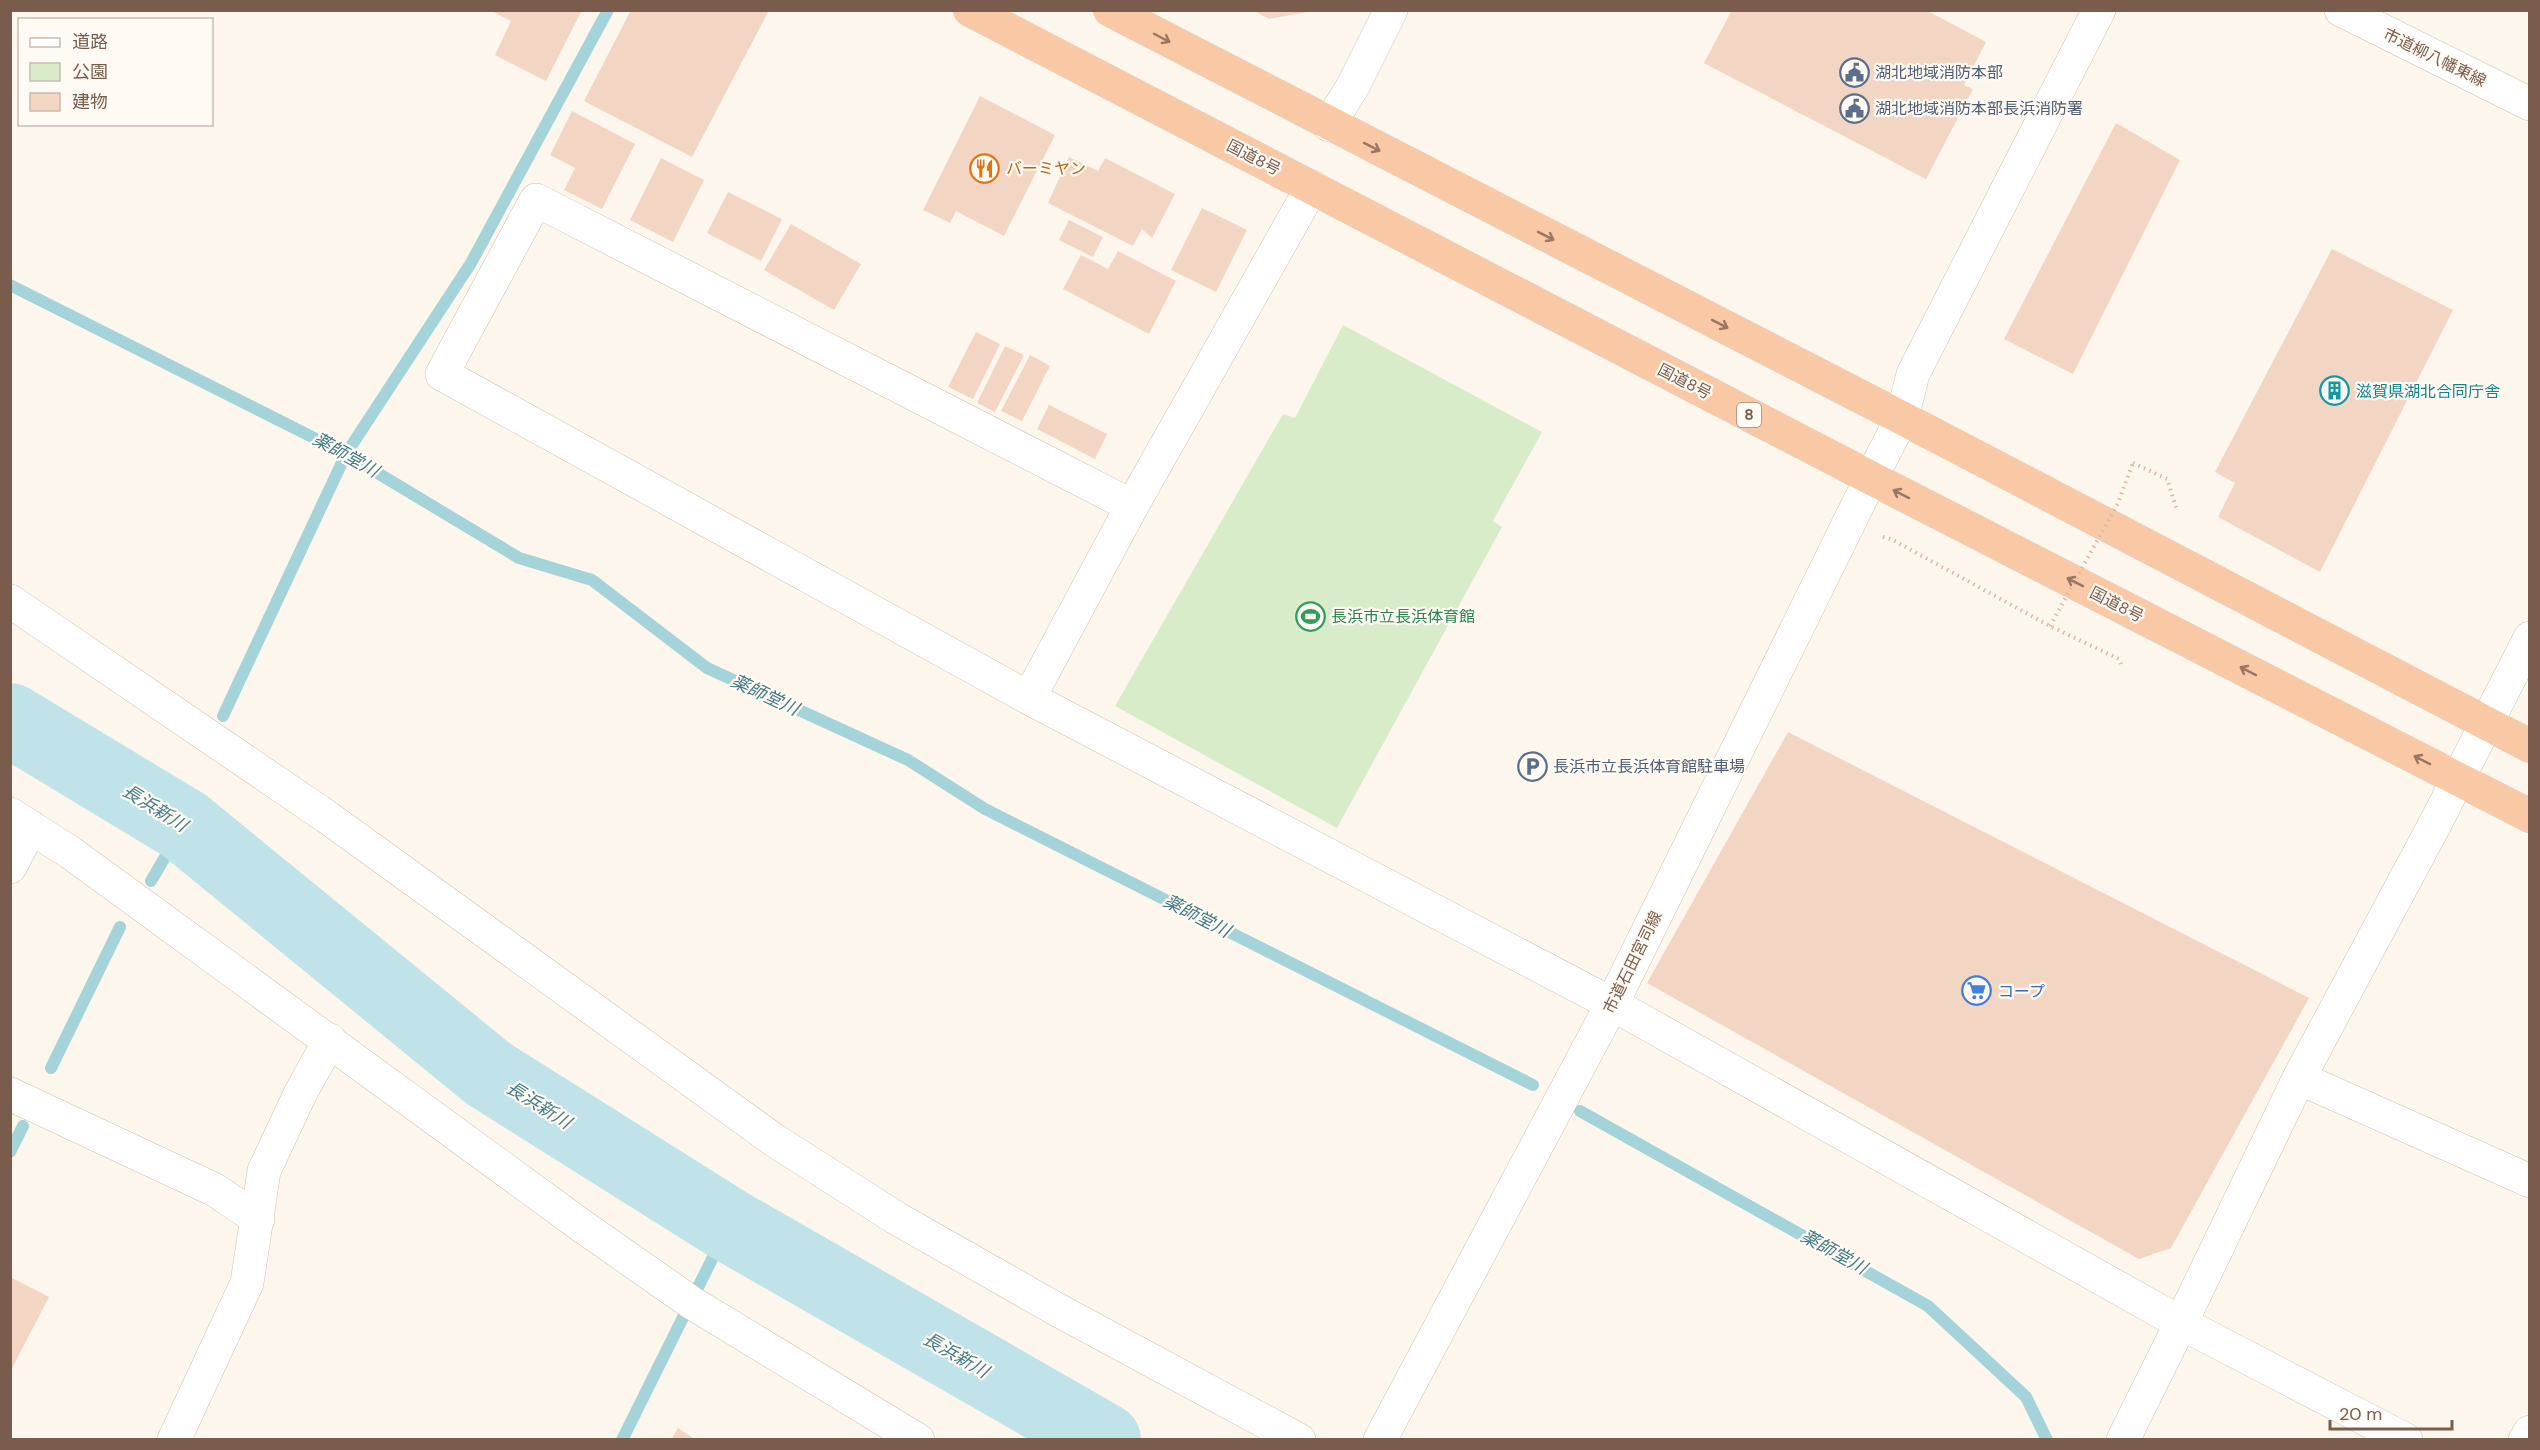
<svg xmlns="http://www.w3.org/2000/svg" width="2540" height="1450" font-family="'DM Sans','Noto Sans JP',sans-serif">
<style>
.green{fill:#d8ecc9}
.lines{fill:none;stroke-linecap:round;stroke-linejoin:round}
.stream{stroke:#a5d3da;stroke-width:12}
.river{stroke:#bfe3e8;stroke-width:74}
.building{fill:#f3d5c3}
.minor-casing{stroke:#d1beb0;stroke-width:34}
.tertiary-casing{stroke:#d1beb0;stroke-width:34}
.trunk-casing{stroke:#dad1cd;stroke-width:34}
.path{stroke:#d9b8a5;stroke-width:4;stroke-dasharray:1.5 4.5;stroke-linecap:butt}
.minor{stroke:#fff;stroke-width:33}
.tertiary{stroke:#fff;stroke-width:33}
.trunk{stroke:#f9c8a4;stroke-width:33}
.path-bridge{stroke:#d9b8a5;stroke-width:4;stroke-dasharray:1.5 4.5;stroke-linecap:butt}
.oneway{stroke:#9a7763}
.labels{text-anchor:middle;stroke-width:4.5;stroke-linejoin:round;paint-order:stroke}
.shield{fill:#fffaf3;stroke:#a28b7f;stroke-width:1.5}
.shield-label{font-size:15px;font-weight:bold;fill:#7a5c4d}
.street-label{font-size:16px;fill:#7a5c4d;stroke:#fffaf3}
.service-label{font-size:16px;fill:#4e5e75;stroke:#fffaf3;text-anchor:start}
.food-label{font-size:16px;fill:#c56008;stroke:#fffaf3;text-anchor:start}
.culture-label{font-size:16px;fill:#0d838f;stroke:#fffaf3;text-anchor:start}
.leisure-label{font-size:16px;fill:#27864d;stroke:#fffaf3;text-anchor:start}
.shop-label{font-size:16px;fill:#366cbe;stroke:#fffaf3;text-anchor:start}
.water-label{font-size:18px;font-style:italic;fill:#437c86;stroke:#fffaf3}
</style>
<rect width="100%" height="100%" fill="#fdf6ec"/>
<path class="green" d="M1343 325 1542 432 1493 521 1502 527 1337 828 1115 706 1283 414 1295 418Z"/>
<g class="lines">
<path class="stream" d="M10 285 346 454 519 558 592 580 707 668 908 760 985 809 1533 1085
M223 716 346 454 471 263 608 10
M151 881 184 825 194 795
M51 1068 120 927
M1580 1111 1928 1306 2026 1397 2047 1440
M10 1152 23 1126
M622 1440 729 1225"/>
<path class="river" d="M10 720 184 825 489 1074 729 1225 1104 1440"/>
</g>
<path class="building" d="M490 10H582L546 81 495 55 511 21Z
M631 10H764L768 12 692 157 584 101Z
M1253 10H1307V12L1269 19Z
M1732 10H1926L1986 42 1964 85 1973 89 1926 179 1704 63Z
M980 96 1055 135 1004 236 956 211 950 223 923 210Z
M572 111 635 144 602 209 564 190 575 168 550 155Z
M2116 123 2180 160 2073 374 2004 339Z
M1069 157 1098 171 1105 158 1175 194 1152 238 1142 229 1133 246 1048 203Z
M661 158 704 180 673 242 630 220Z
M728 192 782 219 761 261 707 233Z
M1202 208 1247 230 1216 292 1171 270Z
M1069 220 1103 237 1093 257 1059 240Z
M791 224 861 264 834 310 764 270Z
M2332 249 2453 310 2320 572 2218 517 2235 483 2215 472Z
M1118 251 1176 281 1149 334 1063 289 1081 255 1108 269Z
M976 332 1000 344 973 399 948 387Z
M1005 346 1024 355 995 412 977 403Z
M1030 355 1050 366 1022 421 1001 411Z
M1049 405 1107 434 1095 459 1037 429Z
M1788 732 2309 998 2171 1248 2139 1259 1647 983Z
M10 1277 49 1297 10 1372Z
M678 1428 696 1440H671Z"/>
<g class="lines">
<defs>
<path id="minor" d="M2341 10 2530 104
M1329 125 1353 86 1391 10
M1871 478 1902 418 1913 374 2099 10
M1132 506 536 200 442 374 1029 698 1612 1004 2181 1323 2299 1078 2435 824 2530 638
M10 601 327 817 774 1140 896 1218 1056 1309 1299 1440
M1029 698 1132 506 1312 187
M10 814 71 853 582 1226 692 1303 918 1440
M10 867 31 827
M2299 1078 2530 1181
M10 1094 215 1190 258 1219
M174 1440 247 1283 264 1171 300 1094 330 1040
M2123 1440 2181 1323 2406 1440
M2525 1440 2530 1432"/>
<path id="tertiary" d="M1380 1440 1612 1004 1871 478"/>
<path id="trunk" d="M970 10 1871 478 2530 816
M1110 10 1902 418 2530 746"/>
</defs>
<use href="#minor" class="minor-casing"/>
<use href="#tertiary" class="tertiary-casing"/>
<use href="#trunk" class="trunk-casing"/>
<path class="path" d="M2133 463 2167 479 2177 510
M1883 537 1891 539 2050 626 2119 659 2122 666"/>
<use href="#minor" class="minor"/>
<use href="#tertiary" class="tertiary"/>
<use href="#trunk" class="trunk"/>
<path class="path-bridge" d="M2050 626 2118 503 2133 463"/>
</g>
<defs><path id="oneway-shaft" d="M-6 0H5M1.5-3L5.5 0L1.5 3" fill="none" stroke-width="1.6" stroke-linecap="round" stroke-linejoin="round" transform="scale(1.5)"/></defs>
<g class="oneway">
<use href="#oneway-shaft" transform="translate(1162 38) rotate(28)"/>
<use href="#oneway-shaft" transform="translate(1372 147) rotate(27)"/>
<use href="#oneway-shaft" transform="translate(1546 236) rotate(27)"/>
<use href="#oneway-shaft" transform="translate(1720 324) rotate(27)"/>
<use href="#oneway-shaft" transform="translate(1901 494) rotate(-153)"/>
<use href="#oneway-shaft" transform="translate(2075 582) rotate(-153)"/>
<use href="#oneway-shaft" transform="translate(2248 671) rotate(-153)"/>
<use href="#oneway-shaft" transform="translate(2422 760) rotate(-153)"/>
</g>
<defs>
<symbol id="civic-ring" viewBox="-11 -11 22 22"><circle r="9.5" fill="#fffaf3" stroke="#5c6f8a" stroke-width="1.5"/><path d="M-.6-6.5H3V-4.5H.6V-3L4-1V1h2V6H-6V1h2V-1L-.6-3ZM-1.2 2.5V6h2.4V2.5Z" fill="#5c6f8a"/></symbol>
<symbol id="restaurant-ring" viewBox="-11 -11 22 22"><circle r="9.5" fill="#fffaf3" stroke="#e8710a" stroke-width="1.5"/><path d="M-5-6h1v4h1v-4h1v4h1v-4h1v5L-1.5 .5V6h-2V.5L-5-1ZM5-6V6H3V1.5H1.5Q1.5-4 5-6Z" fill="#e8710a"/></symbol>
<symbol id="building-ring" viewBox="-11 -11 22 22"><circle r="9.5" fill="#fffaf3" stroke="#0f9aa8" stroke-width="1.5"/><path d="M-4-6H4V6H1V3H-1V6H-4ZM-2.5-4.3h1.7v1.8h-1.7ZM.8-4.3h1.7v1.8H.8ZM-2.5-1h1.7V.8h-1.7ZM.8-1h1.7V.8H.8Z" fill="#0f9aa8"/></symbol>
<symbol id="stadium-ring" viewBox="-11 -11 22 22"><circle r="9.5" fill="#fffaf3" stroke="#2e9e5b" stroke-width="1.5"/><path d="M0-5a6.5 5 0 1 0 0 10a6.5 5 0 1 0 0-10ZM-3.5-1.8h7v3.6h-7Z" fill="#2e9e5b"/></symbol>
<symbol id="parking-ring" viewBox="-11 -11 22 22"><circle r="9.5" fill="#fffaf3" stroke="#5c6f8a" stroke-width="1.5"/><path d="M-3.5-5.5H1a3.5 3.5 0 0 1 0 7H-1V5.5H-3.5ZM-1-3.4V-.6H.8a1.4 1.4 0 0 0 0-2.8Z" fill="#5c6f8a"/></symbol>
<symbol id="supermarket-ring" viewBox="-11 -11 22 22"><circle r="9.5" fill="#fffaf3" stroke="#3f7fe0" stroke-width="1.5"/><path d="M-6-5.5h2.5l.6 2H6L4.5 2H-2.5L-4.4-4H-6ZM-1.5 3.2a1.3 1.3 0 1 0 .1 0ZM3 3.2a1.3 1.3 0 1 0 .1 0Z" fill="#3f7fe0"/></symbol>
</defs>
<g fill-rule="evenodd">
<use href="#civic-ring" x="1838" y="56" width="33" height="33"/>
<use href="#civic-ring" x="1838" y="92" width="33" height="33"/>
<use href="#restaurant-ring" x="968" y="152" width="33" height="33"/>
<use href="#building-ring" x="2318" y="374" width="33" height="33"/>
<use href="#stadium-ring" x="1294" y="600" width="33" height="33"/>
<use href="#parking-ring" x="1516" y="750" width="33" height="33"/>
<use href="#supermarket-ring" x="1960" y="974" width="33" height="33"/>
</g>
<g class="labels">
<rect class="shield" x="1737" y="403" width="24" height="24" rx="4.5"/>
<g class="shield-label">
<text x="1749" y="420">8</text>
</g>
<g class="street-label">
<text transform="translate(2435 57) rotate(26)" y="6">市道柳八幡東線</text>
<text transform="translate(1254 157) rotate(27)" y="6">国道8号</text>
<text transform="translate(1685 381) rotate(27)" y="6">国道8号</text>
<text transform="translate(2117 604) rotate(27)" y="6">国道8号</text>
<text transform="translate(1632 962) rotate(-64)" y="6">市道石田宮司線</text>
</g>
<g class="service-label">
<text x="1875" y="78">湖北地域消防本部</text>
<text x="1875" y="114">湖北地域消防本部長浜消防署</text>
<text x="1553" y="772">長浜市立長浜体育館駐車場</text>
</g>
<g class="food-label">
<text x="1006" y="174">バーミヤン</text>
</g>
<g class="culture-label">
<text x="2356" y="397">滋賀県湖北合同庁舎</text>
</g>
<g class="leisure-label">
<text x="1331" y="622">長浜市立長浜体育館</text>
</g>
<g class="shop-label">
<text x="1998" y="997">コープ</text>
</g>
<g class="water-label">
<text transform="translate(346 455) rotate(29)" y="6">薬師堂川</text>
<text transform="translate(765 695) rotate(25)" y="6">薬師堂川</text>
<text transform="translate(155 808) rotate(32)" y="6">長浜新川</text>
<text transform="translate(1197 916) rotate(27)" y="6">薬師堂川</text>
<text transform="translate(539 1105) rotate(32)" y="6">長浜新川</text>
<text transform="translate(1834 1252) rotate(29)" y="6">薬師堂川</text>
<text transform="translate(956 1355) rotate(30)" y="6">長浜新川</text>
</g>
</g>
<rect width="2540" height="1450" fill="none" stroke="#7a5c4d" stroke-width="24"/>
<rect x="18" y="18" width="195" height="108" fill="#fffaf3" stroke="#cabbb1" stroke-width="1.5"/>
<rect x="30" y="38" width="30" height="9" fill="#ffffff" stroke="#cabbb1" stroke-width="1.5"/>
<text x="72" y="48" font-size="18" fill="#7a5c4d">道路</text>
<rect x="30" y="63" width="30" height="18" fill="#d8ecc9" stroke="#cabbb1" stroke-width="1.5"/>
<text x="72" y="78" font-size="18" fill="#7a5c4d">公園</text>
<rect x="30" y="93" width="30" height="18" fill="#f3d5c3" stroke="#cabbb1" stroke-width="1.5"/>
<text x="72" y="108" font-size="18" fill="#7a5c4d">建物</text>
<path d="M2330 1420v9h122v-9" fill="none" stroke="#7a5c4d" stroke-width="3"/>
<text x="2339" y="1420" font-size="18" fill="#7a5c4d" stroke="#fffaf3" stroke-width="4.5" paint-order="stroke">20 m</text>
</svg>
